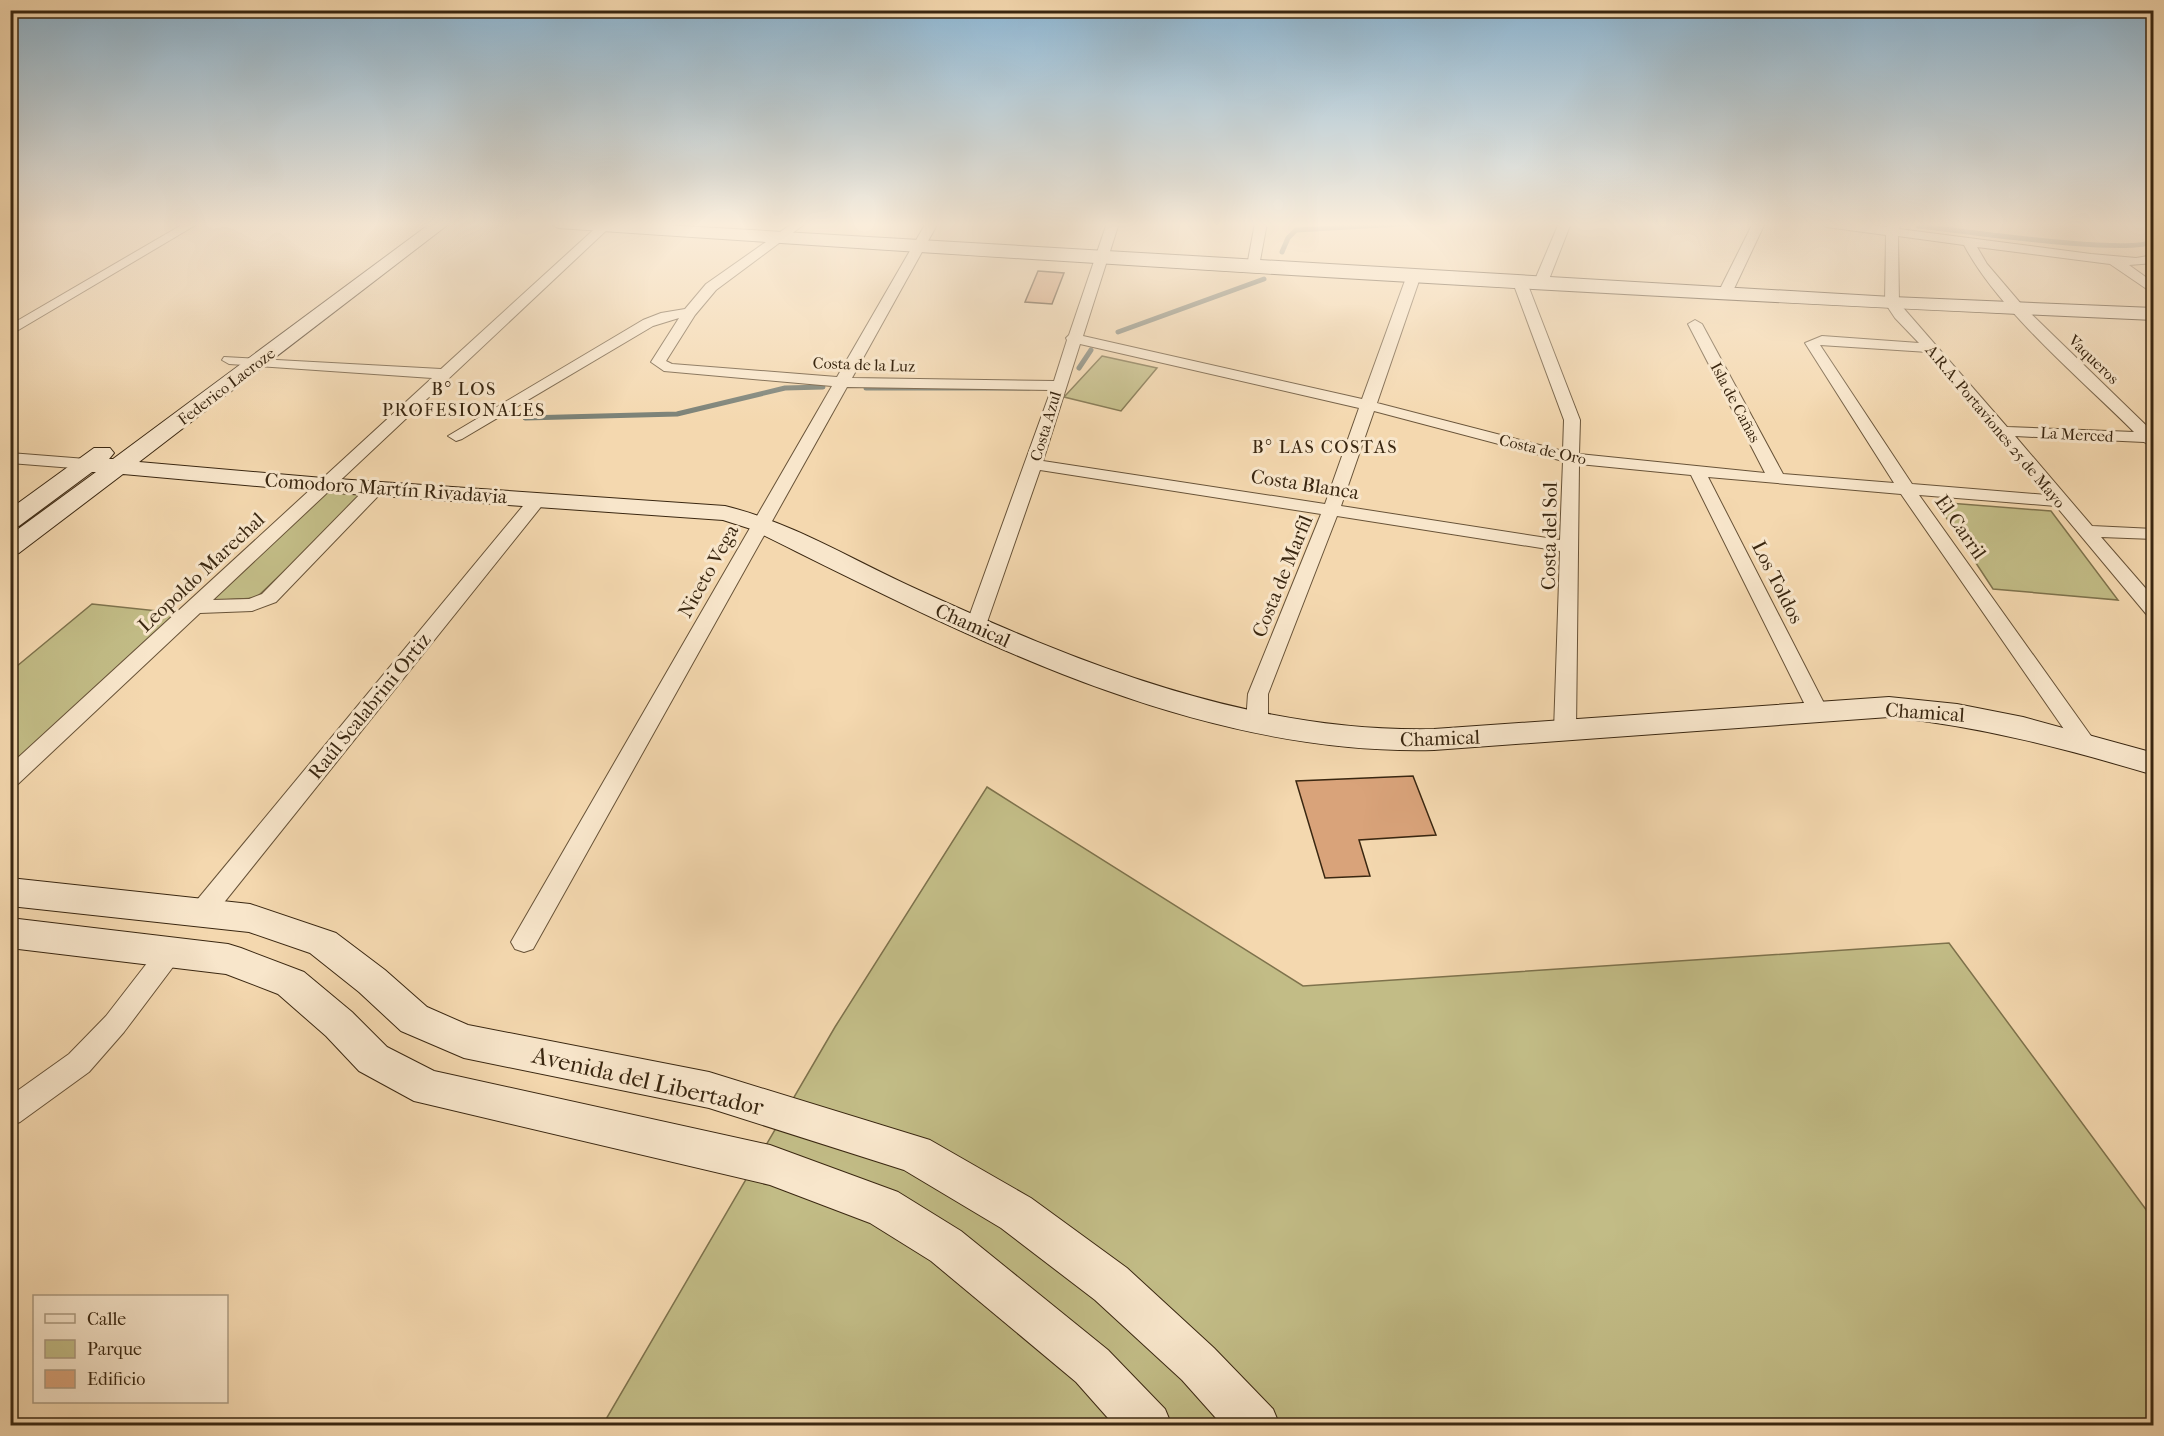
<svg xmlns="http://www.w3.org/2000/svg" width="2164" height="1436" font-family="'IM FELL French Canon',serif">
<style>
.green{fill:#c2bc86;stroke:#7e724c;stroke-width:1.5}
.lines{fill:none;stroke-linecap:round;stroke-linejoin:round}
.stream{stroke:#777e74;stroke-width:5}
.building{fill:#d9a37a;stroke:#3a2711;stroke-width:1.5}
.street-casing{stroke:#685338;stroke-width:2}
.secondary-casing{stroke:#3a2711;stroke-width:2}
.street{fill:#f8e6cb;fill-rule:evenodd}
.secondary{fill:#f8e6cb;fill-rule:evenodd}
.labels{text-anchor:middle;stroke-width:6;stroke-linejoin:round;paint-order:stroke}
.far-street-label{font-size:16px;fill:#3a2711;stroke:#f8e6cb}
.far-neighbourhood-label{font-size:18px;letter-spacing:1.5px;fill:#3a2711;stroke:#f8e6cb}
.street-label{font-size:20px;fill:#3a2711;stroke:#f8e6cb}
.near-street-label{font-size:24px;fill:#3a2711;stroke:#f8e6cb}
</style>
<rect width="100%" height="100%" fill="#f4d8af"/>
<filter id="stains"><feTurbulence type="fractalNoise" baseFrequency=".00333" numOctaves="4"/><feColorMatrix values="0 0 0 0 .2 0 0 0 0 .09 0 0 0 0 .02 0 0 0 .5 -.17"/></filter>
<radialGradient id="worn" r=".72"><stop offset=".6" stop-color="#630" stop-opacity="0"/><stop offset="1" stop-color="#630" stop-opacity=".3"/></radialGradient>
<path class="green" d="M1102 356 1157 368 1121 411 1064 397Z
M325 486 370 490 256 598 206 601Z
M1936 502 2051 511 2118 600 1993 589Z
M92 604 177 613 11 769V671Z
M987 787 1303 986 1949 943 2153 1219V1425L602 1426 835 1027Z"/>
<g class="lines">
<path class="stream" d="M1918 226C1956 230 2131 256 2154 241
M1282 252 1288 238 1296 230 1419 223
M1118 332 1264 279
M1079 368 1091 350
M866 388H1029
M525 418 677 414 785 388 823 387"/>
</g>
<path class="building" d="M1038 271 1064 273 1052 304 1025 302Z
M1413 776 1436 835 1359 840 1370 876 1325 878 1296 781Z"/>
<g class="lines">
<defs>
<path id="street" d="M185 223H199L10 335V325Z
M601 223 611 226 213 600 249 599 262 594 370 484H382L384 488 382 492 276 602 252 611 200 613 18 784 10 786V765L432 378 229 364 222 360 224 357 441 369Z
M793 223H806L716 290 695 315 666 361 672 364 837 377 926 223H938L852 378 1054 381 1067 340 1066 338 1069 335 1107 223H1119L1083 336 1362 399 1407 275 1414 271 1421 275 1377 403 1563 451 1564 420 1512 280 1519 276 1526 280 1580 420 1579 454 1765 473 1688 324 1695 320 1702 324 1783 474 1894 483 1805 343 1822 336 1919 343 1895 318 1885 303 1886 235 1826 227 1820 223H1850L1887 227 1889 223H1901L1899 229 2091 254 2136 258 2154 255V263L2129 265 2154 283V294L2110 264 1977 247 1987 264 2022 305 2154 433V448L2144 442 2015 436 2092 526 2154 529V539L2101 537 2154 598V617L2147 615 2056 506 1919 495 2096 743 2093 748 2085 751 2077 748 1901 494 1708 477 1829 713 1826 718 1819 720 1812 718 1809 713 1691 475 1579 464 1576 731 1573 736 1565 738 1557 736 1554 731 1560 551 1337 516 1268 694V723L1264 728 1257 730 1250 728 1246 723 1248 694 1321 514 1040 470 985 628 982 632H968L965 628 1051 390 847 387 533 949 524 952 515 949 511 942 515 935 832 386 664 371 651 362 679 318 653 326 462 439 456 441 448 436 643 320 661 313 685 309 706 284ZM1898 236 1964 245C1999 311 2080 378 2134 432L2007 427 1899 303ZM1080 344 1359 408 1325 504 1043 461ZM1820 345 1928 352 2047 495 1912 484ZM1374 411 1563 461 1560 540 1341 506Z
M1255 223H1267L1259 266 1253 270 1247 266Z
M1559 223H1571L1548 282 1546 285H1536L1534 282Z
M1753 223H1765L1732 293 1725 297 1720 296 1718 293Z
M10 453 86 459 94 464 86 469 10 463Z
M538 494 547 499 544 503 210 920 201 923 192 920 189 913 192 906 532 495Z
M170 941 179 945 183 952 179 959 124 1032 89 1072 20 1122 10 1126V1096L69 1054 106 1016 161 945Z"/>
<path id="secondary" d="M431 223H450L139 462 323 478 725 506C791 522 851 559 912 587 1078 663 1249 733 1434 729L1889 697 1957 704 2023 717 2154 753V775C2066 749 1980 726 1889 717L1434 750C1190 756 964 634 751 529L723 520 323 492 123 474 19 553 10 556V535L96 472H92L19 526 10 528V509L94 448H110L114 453 109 459H113Z
M549 223H630L1892 297 2154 308V320C1621 297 1089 264 558 228Z
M10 878 250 904 336 933 385 970 427 1007 468 1025 709 1072 930 1140 1031 1198 1127 1268 1214 1348 1273 1409 1280 1426H1223L1182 1380 1095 1300 1001 1228 904 1170 709 1108 464 1058 401 1031 359 992 310 953 249 932 10 906Z
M10 918 228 944 241 948 304 972 352 1012 387 1047 434 1071 770 1145 898 1192 961 1231 1108 1350 1165 1409 1172 1426H1115L1076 1382 1015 1331 931 1261 870 1223 770 1185 414 1101 359 1071 326 1036 278 994 226 974 10 948Z"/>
</defs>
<use href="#street" class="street-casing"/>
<use href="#secondary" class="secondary-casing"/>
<use href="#street" class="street"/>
<use href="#secondary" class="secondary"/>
</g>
<linearGradient id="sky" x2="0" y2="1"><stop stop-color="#8bb6d4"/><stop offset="0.53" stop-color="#faeddb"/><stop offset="1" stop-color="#faeddb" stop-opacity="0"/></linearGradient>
<rect width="2164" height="424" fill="url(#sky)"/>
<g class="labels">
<g class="far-street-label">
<text transform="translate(2094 359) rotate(44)" y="6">Vaqueros</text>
<text transform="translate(864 364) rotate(2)" y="6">Costa de la Luz</text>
<text transform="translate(226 386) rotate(-37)" y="6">Federico Lacroze</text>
<text transform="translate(1736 402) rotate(62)" y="6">Isla de Cañas</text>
<text transform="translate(1045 426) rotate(-73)" y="6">Costa Azul</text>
<text transform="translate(1996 426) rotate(50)" y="6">A.R.A. Portaviones 25 de Mayo</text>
<text transform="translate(2077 434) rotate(3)" y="6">La Merced</text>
<text transform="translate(1543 449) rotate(13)" y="6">Costa de Oro</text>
</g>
<g class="far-neighbourhood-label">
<text x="464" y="395">B° LOS<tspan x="464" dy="21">PROFESIONALES</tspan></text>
<text x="1325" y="453">B° LAS COSTAS</text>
</g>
<g class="street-label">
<text transform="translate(1305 484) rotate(9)" y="7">Costa Blanca</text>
<text transform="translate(386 488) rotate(4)" y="7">Comodoro Martín Rivadavia</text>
<text transform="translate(1961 527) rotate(55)" y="7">El Carril</text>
<text transform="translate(1549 536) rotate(-89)" y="7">Costa del Sol</text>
<text transform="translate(708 571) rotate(-61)" y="7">Niceto Vega</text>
<text transform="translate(201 572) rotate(-43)" y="7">Leopoldo Marechal</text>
<text transform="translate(1282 576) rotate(-68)" y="7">Costa de Marfil</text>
<text transform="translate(1778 582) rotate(63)" y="7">Los Toldos</text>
<text transform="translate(973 625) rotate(24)" y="7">Chamical</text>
<text transform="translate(369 706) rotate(-51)" y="7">Raúl Scalabrini Ortiz</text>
<text transform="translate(1925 712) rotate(4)" y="7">Chamical</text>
<text transform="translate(1440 738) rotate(-2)" y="7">Chamical</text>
</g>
<g class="near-street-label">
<text transform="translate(648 1081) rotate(13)" y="8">Avenida del Libertador</text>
</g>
</g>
<rect width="2164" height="1436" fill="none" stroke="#f4d8af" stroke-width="36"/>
<rect x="12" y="12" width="2140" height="1412" fill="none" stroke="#3a2711" stroke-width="3"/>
<rect x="18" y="18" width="2128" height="1400" fill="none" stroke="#3a2711" stroke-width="1.5"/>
<rect x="33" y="1295" width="195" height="108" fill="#f8e6cb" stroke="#ac9a81" stroke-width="1.5"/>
<rect x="45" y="1314" width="30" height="9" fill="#f8e6cb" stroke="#ac9a81" stroke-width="1.5"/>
<text x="87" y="1325" font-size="18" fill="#3a2711">Calle</text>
<rect x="45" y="1340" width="30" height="18" fill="#c2bc86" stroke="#ac9a81" stroke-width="1.5"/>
<text x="87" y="1355" font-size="18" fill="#3a2711">Parque</text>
<rect x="45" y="1370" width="30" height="18" fill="#d9a37a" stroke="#ac9a81" stroke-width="1.5"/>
<text x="87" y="1385" font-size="18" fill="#3a2711">Edificio</text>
<rect width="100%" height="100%" filter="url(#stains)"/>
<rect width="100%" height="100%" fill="url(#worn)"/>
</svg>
